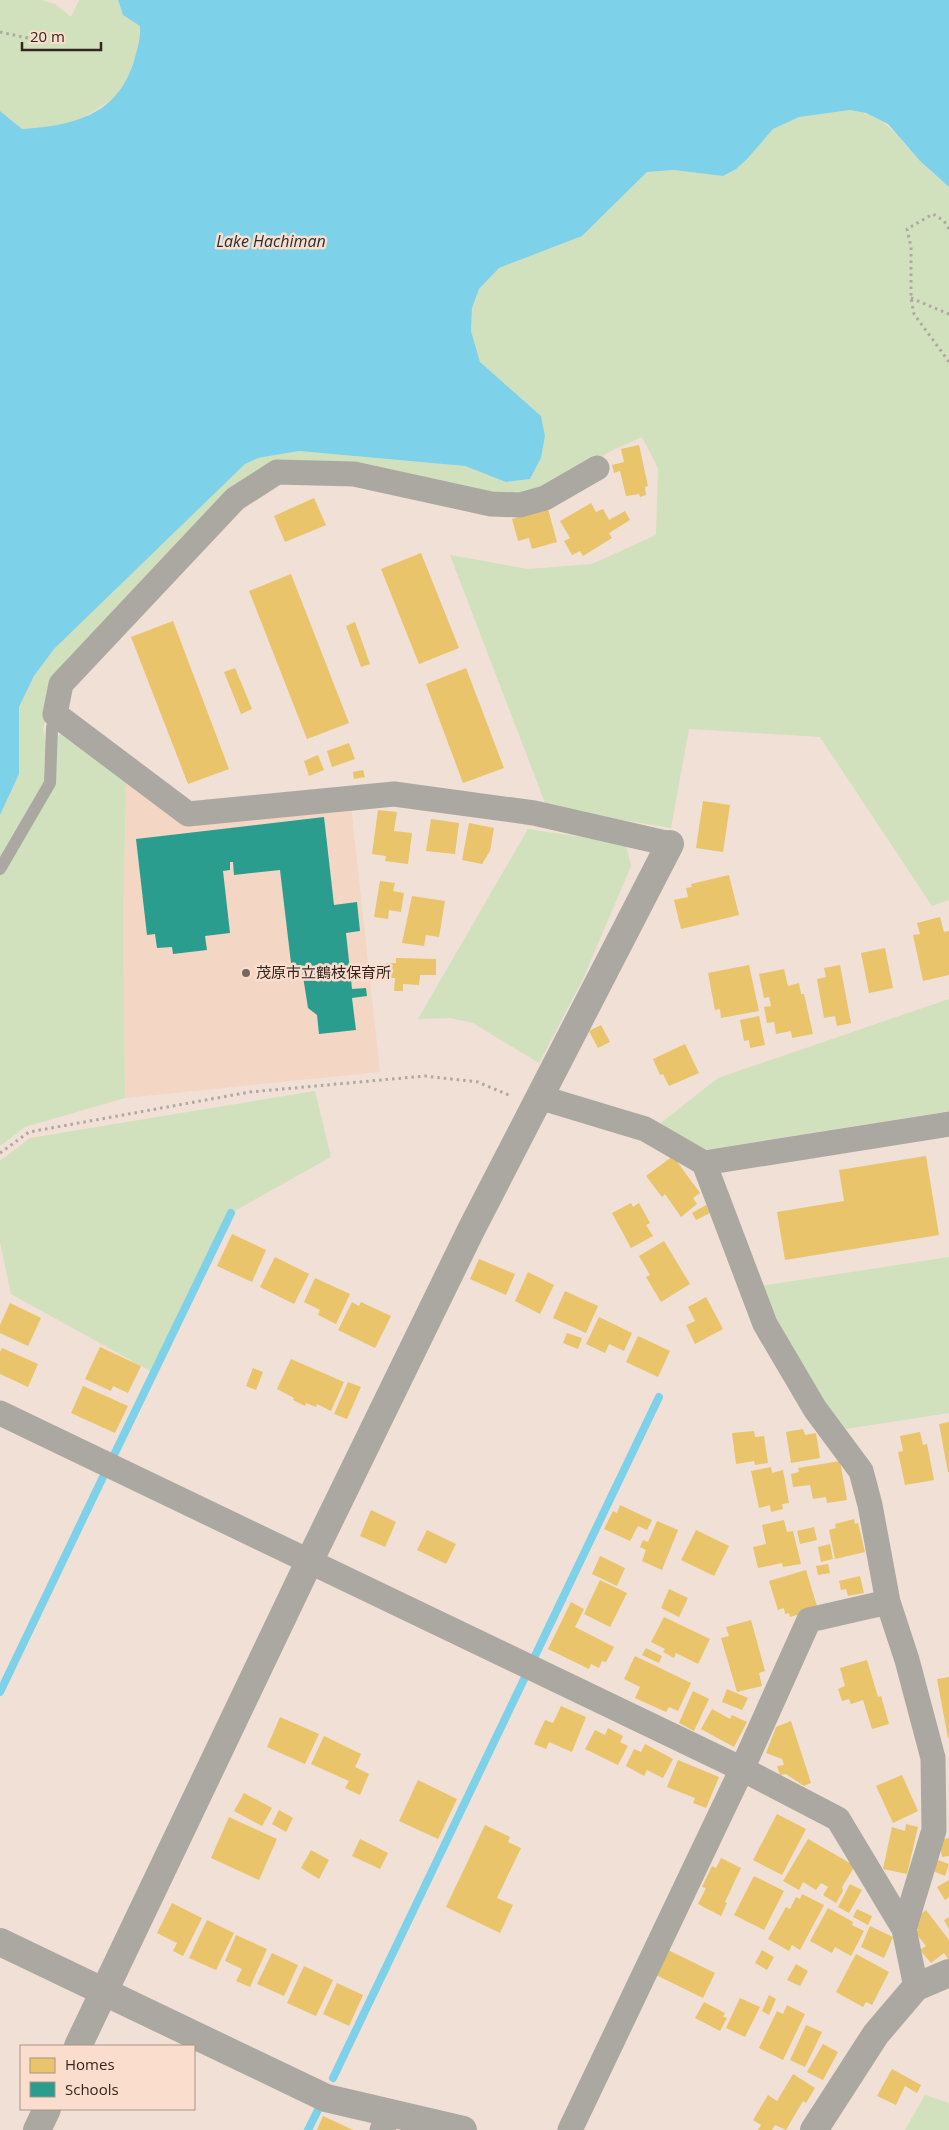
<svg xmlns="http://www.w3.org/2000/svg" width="949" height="2130" font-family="'Open Sans','Noto Sans JP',sans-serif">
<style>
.built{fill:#f4d6c4}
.green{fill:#d1e0bd}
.water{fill:#7dd1e9}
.homes{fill:#e9c46a}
.schools{fill:#2a9d8f}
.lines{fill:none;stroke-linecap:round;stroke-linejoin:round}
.stream{stroke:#7dd1e9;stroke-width:8}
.path{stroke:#afa8a1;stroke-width:3;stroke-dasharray:2.5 4;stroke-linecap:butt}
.service{stroke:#aba8a2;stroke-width:12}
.minor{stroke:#aba8a2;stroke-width:25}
.tertiary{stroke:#aba8a2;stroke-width:28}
.poi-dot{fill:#75675e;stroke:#faddcc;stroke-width:2}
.labels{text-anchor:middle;stroke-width:5;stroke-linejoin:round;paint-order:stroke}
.poi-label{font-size:15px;fill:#33261e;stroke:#faddcc;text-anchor:start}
.water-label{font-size:16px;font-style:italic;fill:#1a2f36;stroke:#faddcc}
</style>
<rect width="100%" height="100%" fill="#f0e0d6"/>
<path class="built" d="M126 780 188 825 351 806 380 1072 125 1098 123 925Z"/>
<path class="green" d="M0 0H41L55 4 71 17 79 0H118L123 15 140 26V41L129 76 117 96 83 118 57 127 22 129 0 111Z
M850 110C888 116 895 135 920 161 929 170 939 179 949 187V900L932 906 820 737 689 729 671 828 547 808 450 555 528 569 592 564 656 535 658 468 642 437 611 451 550 487 519 497 280 464 58 675 43 729 47 746 65 730 126 780 123 925 125 1098 25 1127 0 1146V815L19 774V707L34 676 54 649 245 464 257 458 299 451 465 466 506 482 530 479 541 458 545 436 541 416 480 362 471 331 472 308 479 289 499 268 582 236 647 172 674 170 723 176 747 159 773 129 799 117Z
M528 829 626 844 631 866 583 979 539 1063 473 1023 450 1018 418 1019Z
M949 999V1111L698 1151 657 1126 718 1078Z
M315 1091 331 1157 231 1213 154 1373 11 1294 0 1242V1161L30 1138Z
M949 1257V1413L845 1429 816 1391 772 1320 761 1286Z
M925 2095 949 2103V2130H905Z"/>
<path class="water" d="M118 0H949V187L920 161 888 124 866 113 850 110 799 117 773 129 747 159 736 169 723 176 674 170 647 172 582 236 499 268 479 289 472 308 471 331 480 362 541 416 545 436 541 458 530 479 506 482 465 466 299 451 258 458 245 464 54 649 34 676 19 707V774L0 815V111L22 129C71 126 116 116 133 64 137 50 141 40 140 26L123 15Z"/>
<path class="homes" d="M639 445 648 486 645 487 646 495 640 497 639 494 626 496 620 471 614 473 612 465 624 462 621 449Z
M314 498 326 525 285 542 274 516Z
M591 503 596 512 603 509 609 520 625 511 630 520 609 533 612 538 583 556 580 551 572 555 564 541 570 538 560 521Z
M548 509 557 542 532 549 529 538 518 541 512 519Z
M421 553 459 648 419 664 381 569Z
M291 574 349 723 307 739 249 591Z
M173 621 229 769 188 784 131 637Z
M355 622 370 664 361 667 346 626Z
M235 668 252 709 241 714 224 672Z
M466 668 504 768 463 783 426 684Z
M349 743 355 759 332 767 327 751Z
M318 755 324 770 309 776 304 761Z
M363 770 365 777 354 779 353 772Z
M703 801 730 805 723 852 696 848Z
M378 810 397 812 394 831 412 833 408 864 385 861 386 856 372 854Z
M431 819 459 823 455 854 426 851Z
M469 823 494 828 490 851 482 864 462 860Z
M729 875 739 915 681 929 674 900 688 897 686 888 692 887 691 884Z
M380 881 395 883 393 891 404 893 401 912 389 910 388 919 374 917Z
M412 896 445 901 439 937 426 935 424 946 402 943Z
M940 917 944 932 949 931V975L923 981 913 935 920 934 917 923Z
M885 948 893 988 869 993 861 953Z
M396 958 436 959V975H420L419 985 403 984V991H394L395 978H386V963H396Z
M749 965 759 1011 721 1018 720 1009 715 1010 708 973Z
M840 965 851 1023 837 1026 835 1016 824 1018 817 979 826 977 824 968Z
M784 969 788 986 799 983 801 994H804L813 1034 792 1038 791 1031 776 1034 774 1022 767 1023 764 1007 771 1006 769 997 764 998 759 974Z
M759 1016 765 1045 750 1048 749 1040 744 1041 740 1020Z
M601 1025 610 1042 598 1048 589 1031Z
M685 1044 699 1073 669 1086 663 1074 660 1075 653 1059Z
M673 1156 700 1193 693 1198 697 1204 681 1217 665 1194 662 1197 646 1176Z
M926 1156 939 1235 785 1260 777 1212 844 1201 839 1170Z
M631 1203 633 1207 639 1203 650 1223 646 1225 653 1236 631 1248 612 1213Z
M706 1205 710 1213 696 1220 692 1213Z
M232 1234 266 1250 252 1282 217 1266Z
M664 1241 690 1284 661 1302 646 1277 650 1275 639 1256Z
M275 1257 309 1274 294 1304 260 1287Z
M479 1259 515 1274 506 1295 470 1279Z
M528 1272 554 1285 540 1314 515 1301Z
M315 1278 350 1294 336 1324 318 1315 320 1310 304 1302Z
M565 1291 598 1306 586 1333 553 1318Z
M706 1297 723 1329 695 1344 686 1325 695 1321 688 1307Z
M352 1302 359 1306 361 1302 391 1316 375 1348 338 1330Z
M10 1303 41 1318 28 1346 0 1333V1325Z
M599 1317 632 1333 624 1351 609 1344 605 1353 586 1344Z
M567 1333 582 1338 578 1349 563 1343Z
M638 1336 670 1351 658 1377 626 1362Z
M100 1347 141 1366 128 1393 113 1386 111 1391 85 1379Z
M2 1348 38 1364 28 1387 0 1374V1352Z
M291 1359 344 1382 331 1411 317 1404 316 1407 306 1403 305 1406 293 1400 294 1398 277 1389Z
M253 1368 263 1372 256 1390 246 1386Z
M348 1382 361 1387 347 1419 334 1414Z
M83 1386 128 1406 115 1433 71 1413Z
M949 1422V1472H948L939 1424Z
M803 1429 805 1435 816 1433 820 1458 791 1463 786 1432Z
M754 1431 755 1437 764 1436 768 1463 755 1465 754 1461 736 1464 732 1433Z
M920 1432 923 1445 927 1444 934 1480 905 1485 898 1452 903 1451 900 1436Z
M840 1461 847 1500 827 1503 826 1497 813 1499 810 1485 793 1487 791 1474 799 1472 798 1468Z
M771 1467 772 1473 783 1470 789 1503 782 1504 783 1509 771 1512 770 1505 759 1508 751 1471Z
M620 1505 652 1520 647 1530 638 1526 630 1541 604 1529 613 1511 617 1513Z
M371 1510 396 1522 385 1547 360 1536Z
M854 1519 855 1524 858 1523 865 1552 835 1559 829 1530 836 1528 835 1524Z
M784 1520 787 1532 793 1531 801 1564 783 1567 782 1563 758 1568 753 1547 766 1544 762 1525Z
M657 1521 678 1530 662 1570 642 1561 646 1550 640 1547 643 1540 648 1542Z
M814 1527 817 1540 800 1544 797 1531Z
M427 1530 456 1544 446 1564 417 1550Z
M696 1530 729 1546 714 1576 681 1560Z
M830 1544 833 1559 821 1562 818 1547Z
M600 1556 625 1568 617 1586 592 1574Z
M828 1564 830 1573 818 1575 816 1566Z
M806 1570 817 1606 813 1610 790 1617 789 1613 785 1614 784 1608 778 1610 769 1581Z
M860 1576 864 1593 848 1596 846 1589 841 1590 839 1581Z
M600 1580 627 1593 610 1627 584 1614Z
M669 1589 688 1598 679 1617 661 1608Z
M571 1602 584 1609 575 1627 614 1647 606 1662 602 1661 599 1668 591 1664 589 1669 548 1649Z
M664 1617 710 1639 698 1664 676 1653 674 1658 663 1652 665 1649 651 1642Z
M751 1620 765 1671 759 1673 762 1686 737 1692 721 1638 729 1636 726 1627Z
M646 1648 662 1656 659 1663 642 1655Z
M635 1656 691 1683 678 1711 669 1707 666 1712 635 1698 640 1687 624 1679Z
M867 1660 878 1697 881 1696 889 1724 872 1729 863 1700 851 1704 849 1699 842 1701 838 1689 845 1686 840 1668Z
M949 1677V1738H948L937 1679Z
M727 1689 748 1698 742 1710 722 1702Z
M693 1691 709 1699 694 1731 679 1723Z
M561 1706 586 1717 572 1752 549 1742 546 1749 534 1744 545 1720 553 1723Z
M712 1709 730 1719 732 1715 747 1722 734 1747 701 1729Z
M280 1717 319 1734 305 1764 267 1747Z
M791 1721 811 1783 804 1786 786 1774 780 1775 777 1766 784 1765 782 1759 766 1753 776 1727Z
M608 1728 623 1736 620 1742 628 1746 618 1765 585 1749 595 1730 605 1735Z
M324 1736 361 1754 355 1767 369 1774 360 1795 345 1788 349 1781 311 1764Z
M645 1744 673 1759 663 1778 647 1770 644 1776 626 1766 634 1749 641 1752Z
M678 1760 719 1777 706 1808 693 1803 695 1798 667 1787Z
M902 1775 918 1811 893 1823 876 1786Z
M418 1780 457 1799 438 1839 399 1821Z
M244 1793 272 1808 262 1826 234 1811Z
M279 1810 293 1818 286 1832 272 1824Z
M777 1814 806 1829 782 1875 753 1860Z
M229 1817 277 1839 259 1880 211 1858Z
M906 1824 918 1827 907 1874 883 1869 892 1827 905 1831Z
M485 1825 510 1837 508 1842 521 1848 497 1898 513 1905 500 1933 446 1907Z
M949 1838V1856L942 1857 939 1840Z
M360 1839 388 1853 380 1869 352 1856Z
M808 1839 855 1866 842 1887 843 1891 836 1903 823 1895 828 1887 821 1883 816 1890 803 1882 799 1890 783 1881Z
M311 1850 329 1860 319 1879 301 1868Z
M721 1858 741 1868 725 1902 727 1903 721 1916 698 1904 706 1888 702 1887 712 1866 716 1868Z
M935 1859 949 1864 945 1876 931 1870Z
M754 1876 784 1891 764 1930 734 1915Z
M949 1880V1897L945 1900 937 1887Z
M850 1884 862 1890 849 1913 838 1907Z
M802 1894 824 1905 800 1950 792 1945 789 1951 768 1939 786 1907 790 1909 796 1897 800 1899Z
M172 1903 202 1918 183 1956 173 1951 177 1943 157 1933Z
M828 1908 853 1922 852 1925 864 1931 851 1956 835 1947 832 1953 810 1941Z
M857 1909 872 1916 868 1925 853 1917Z
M926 1910 949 1940V1960L944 1953 931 1963 920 1950 926 1946 915 1932 918 1930 915 1926 919 1923 916 1918Z
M949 1917V1929L944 1920Z
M207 1920 234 1933 216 1970 189 1958Z
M870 1926 893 1937 884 1958 861 1947Z
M236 1935 267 1949 250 1987 236 1981 242 1969 225 1961Z
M668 1950 715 1973 703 1998 656 1975Z
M762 1950 774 1957 767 1970 755 1963Z
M272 1953 298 1965 284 1996 257 1984Z
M856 1954 889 1972 872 2005 866 2002 863 2007 836 1992Z
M796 1964 808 1971 800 1986 787 1980Z
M304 1966 333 1980 316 2016 287 2003Z
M337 1983 363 1995 349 2026 323 2014Z
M769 1995 776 1999 769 2015 762 2011Z
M740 1998 760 2007 745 2037 726 2028Z
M704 2002 725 2013 723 2017 727 2018 720 2031 695 2018Z
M787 2005 805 2014 783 2060 759 2048 777 2011 783 2014Z
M806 2025 822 2032 805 2067 790 2060Z
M823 2044 838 2052 823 2080 807 2072Z
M892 2069 921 2085 917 2093 905 2086 896 2105 877 2096Z
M793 2074 815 2088 806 2103 803 2101 786 2130 775 2125 772 2130H758L761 2125 753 2120 768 2095 777 2101Z
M323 2116 353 2130H317Z"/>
<path class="schools" d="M324 817 334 905 357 902 360 931 346 933 352 989 366 988 367 996 352 998 356 1030 319 1034 317 1015 308 1008 302 970 291 963 280 870 234 875 233 862H230V870L223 871 230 933 205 936 207 950 173 954 172 947 157 948 155 934 147 935 136 839Z"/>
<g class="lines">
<path class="stream" d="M113 1457 231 1213
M533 1660 659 1397
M0 1692 103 1477
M333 2078 526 1675
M308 2130 318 2110"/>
<path class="path" d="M0 32 46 42
M949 229 944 221 933 214 907 229 911 247V298L914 314 949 362
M911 298 949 314
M0 1153 29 1132 250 1092 425 1076 478 1082 511 1096"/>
<path class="service" d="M0 869 50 783 52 728 55 714"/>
<path class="minor" d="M597 468 545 498 520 505 491 504 354 474 277 472 235 499 61 684 55 714 188 814 394 794 534 813 670 844
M539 1097 645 1129 704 1163 949 1124
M704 1163 765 1324 815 1409 861 1471 870 1505 888 1602 907 1660 933 1758 934 1830 904 1929
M0 1413 742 1769 838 1819 904 1929 916 1987
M382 2130 390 2113
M570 2130 742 1769 809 1620 888 1602"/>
<path class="tertiary" d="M0 1942 326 2098 463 2130
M78 2046 309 1562 471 1230 670 844
M37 2130 47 2109
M814 2130 876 2034 916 1987 949 1973"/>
</g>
<circle class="poi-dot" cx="246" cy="973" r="5"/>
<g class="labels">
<g class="poi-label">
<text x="256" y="978">茂原市立鶴枝保育所</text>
</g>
<g class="water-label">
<text x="271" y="247">Lake Hachiman</text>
</g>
</g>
<rect x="20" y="2045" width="175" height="65" fill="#faddcc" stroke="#aa9486"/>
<rect x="30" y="2058" width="25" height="15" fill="#e9c46a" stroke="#aa9486"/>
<text x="65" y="2070" font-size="15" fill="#33261e">Homes</text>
<rect x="30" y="2082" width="25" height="15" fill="#2a9d8f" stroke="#aa9486"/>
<text x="65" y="2095" font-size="15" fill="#33261e">Schools</text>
<path d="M22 42v8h79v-8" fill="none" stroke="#33261e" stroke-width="2.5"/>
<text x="30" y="42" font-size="15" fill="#33261e" stroke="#faddcc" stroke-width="4" paint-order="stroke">20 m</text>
</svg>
